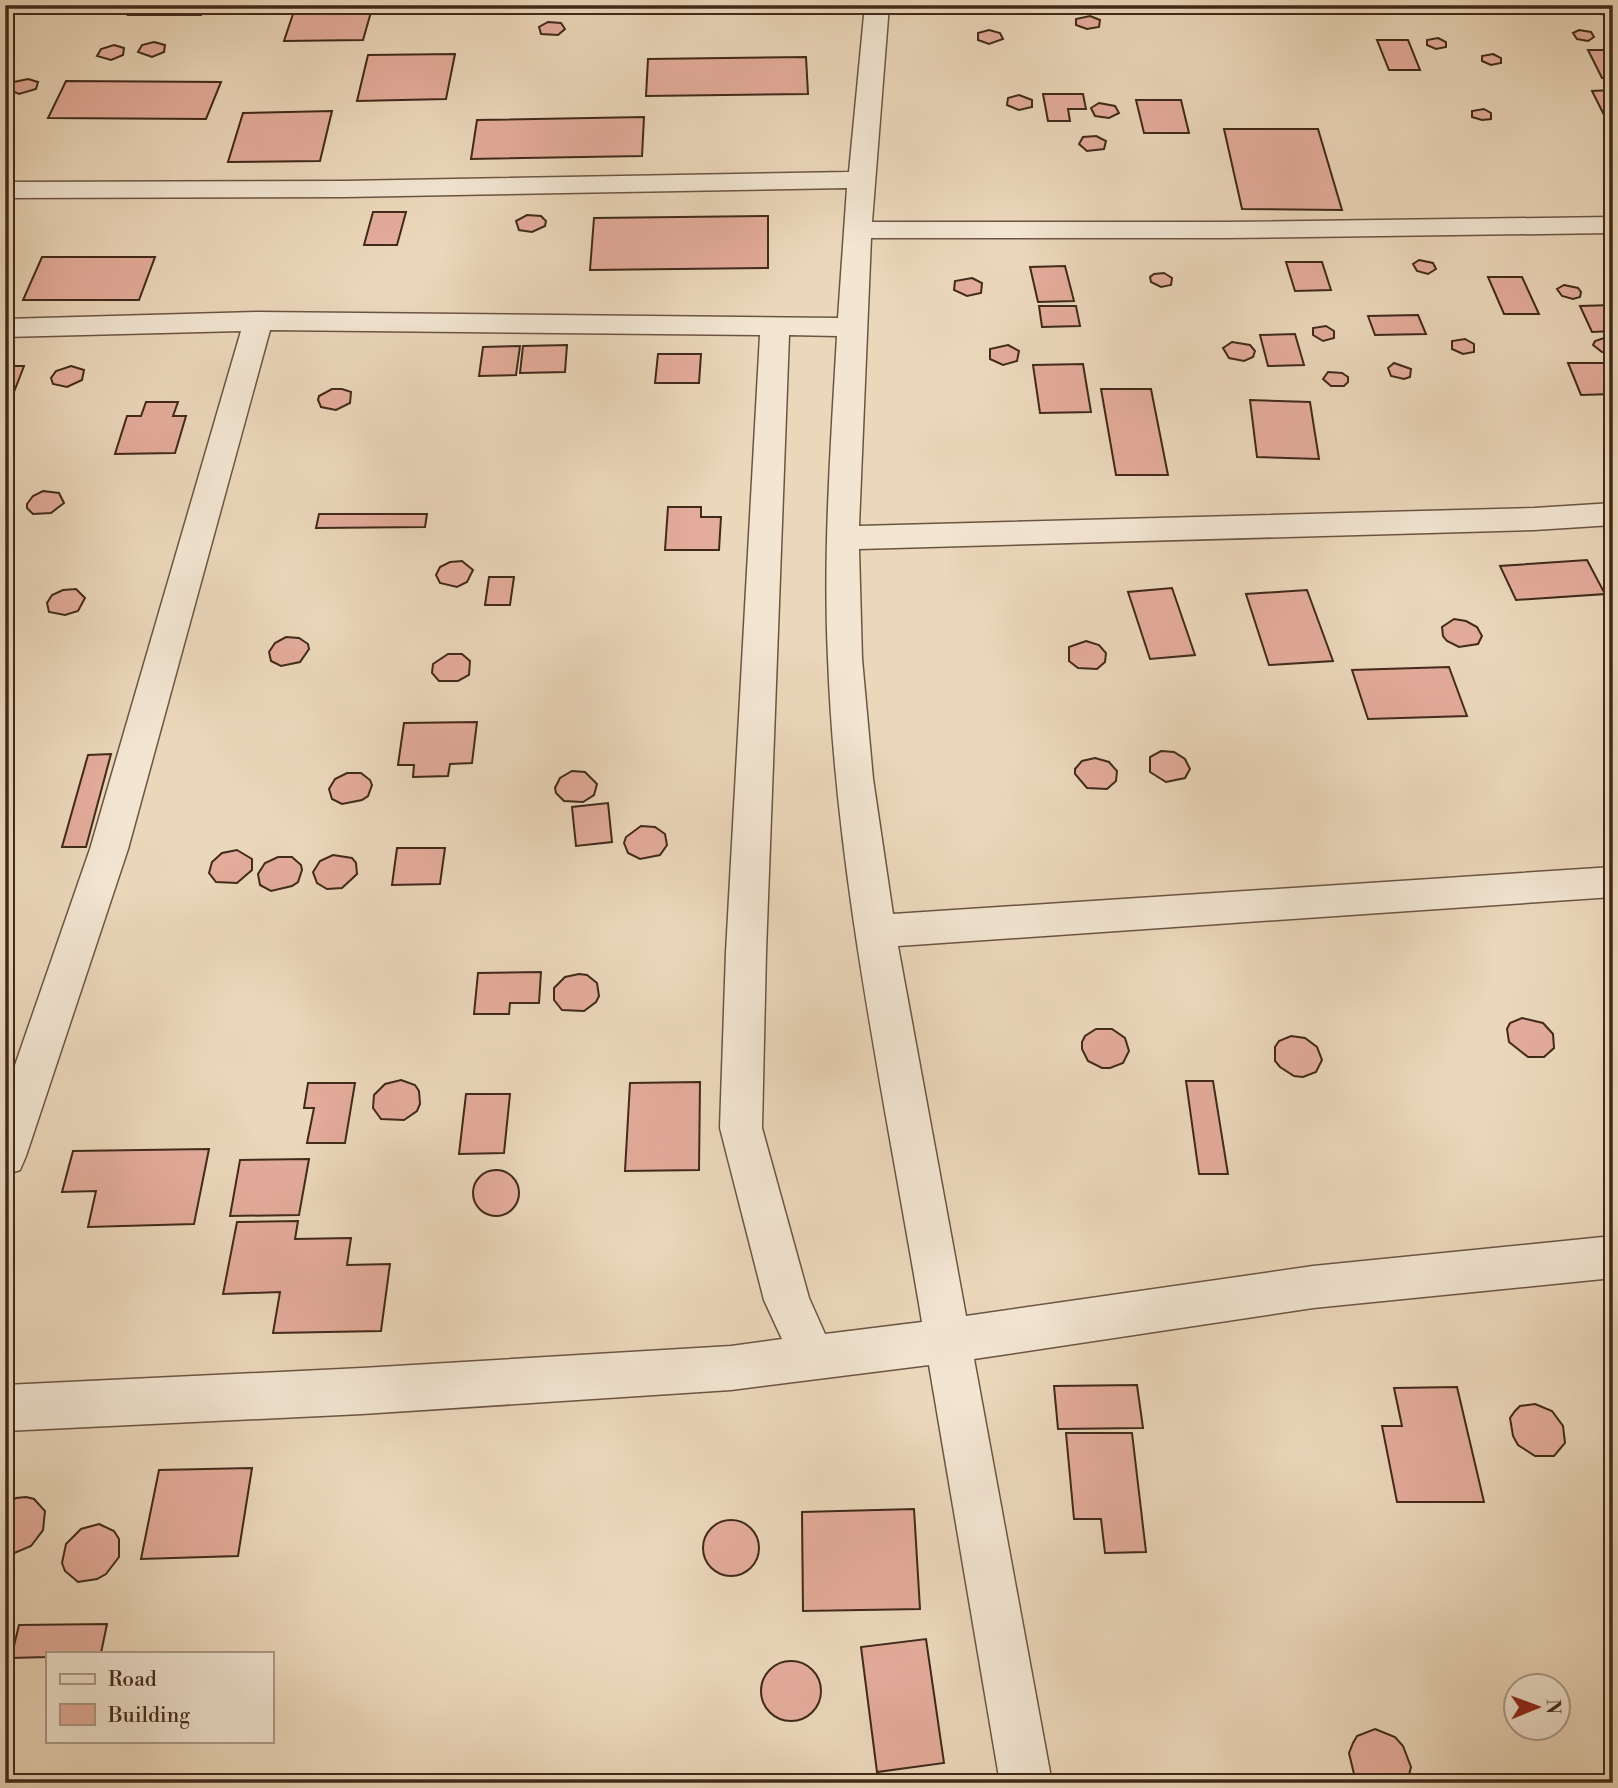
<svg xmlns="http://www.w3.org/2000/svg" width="1618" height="1788" font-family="'Libre Bodoni',serif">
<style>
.building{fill:#e4ac9b;stroke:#402a1a;stroke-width:2}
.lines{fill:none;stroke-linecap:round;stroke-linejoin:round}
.minor-casing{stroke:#6b5542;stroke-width:3}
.minor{fill:#f2e5d2;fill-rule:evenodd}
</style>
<rect width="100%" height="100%" fill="#ebd7ba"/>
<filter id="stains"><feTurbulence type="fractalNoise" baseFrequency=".00286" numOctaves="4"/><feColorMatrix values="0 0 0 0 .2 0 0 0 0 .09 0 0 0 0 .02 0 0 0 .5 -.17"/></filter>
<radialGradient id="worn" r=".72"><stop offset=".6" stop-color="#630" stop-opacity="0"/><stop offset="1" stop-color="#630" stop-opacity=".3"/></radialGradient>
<path class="building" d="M132 5H204L201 15H128Z
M296 5H373L363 40 284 41Z
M1090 16 1100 20 1099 27 1087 29 1076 25V19Z
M548 22 561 23 565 29 558 35 541 34 539 27Z
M989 30 1000 33 1003 39 989 44 978 40V33Z
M1579 30 1591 32 1594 37 1588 41 1577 39 1573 33Z
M1438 38 1446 42V47L1436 49 1427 45V40Z
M1377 40H1408L1420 70H1389Z
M154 42 165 45 164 52 152 57 138 52 142 45Z
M114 45 124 48 123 55 111 60 97 56 101 49Z
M1588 50H1613V78H1602Z
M455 54 446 99 357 101 368 55Z
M1493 54 1501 58V63L1491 65 1482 61V56Z
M806 57 808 94 646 96 648 59Z
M28 79 38 82 36 89 19 94 10 90 14 82Z
M66 81 221 82 206 119 48 118Z
M1613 90V118L1606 119 1592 91Z
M1043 94H1083L1086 109H1068L1070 121H1048Z
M1019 95 1032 100V107L1019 110 1007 105 1008 98Z
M1136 100H1181L1189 133H1144Z
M1099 103 1115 106 1119 113 1109 118 1095 116 1091 108Z
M1484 109 1491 113V119L1482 120 1472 117V111Z
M332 111 320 161 228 162 243 113Z
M644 117 642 156 471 159 477 120Z
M1224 129H1318L1342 210 1242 209Z
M1096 136 1106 141 1104 149 1087 151 1079 144 1083 137Z
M373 212H406L397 245H364Z
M527 215 541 216 546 221 545 226 532 232 519 230 516 221Z
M768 216V268L590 270 594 218Z
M42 257H155L139 300H23Z
M1419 260 1433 263 1436 269 1428 274 1417 271 1413 264Z
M1286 262H1322L1331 290 1295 291Z
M1065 266 1074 301 1038 302 1030 267Z
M1164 273 1172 278 1171 285 1161 287 1151 282 1150 277 1154 274Z
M1488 277H1522L1539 314H1504Z
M972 278 982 283 981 293 967 296 954 290 955 281Z
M1564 285 1578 288 1581 292 1580 297 1573 299 1562 296 1557 289Z
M1613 305V331L1592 332 1580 306Z
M1039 306H1076L1080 326 1042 327Z
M1418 315 1426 334 1375 335 1368 316Z
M1326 326 1334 331V338L1323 341 1313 335V328Z
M1295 334 1304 365 1268 366 1260 335Z
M1604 338 1613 341V353L1602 352 1593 345 1595 341Z
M1465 339 1474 344V352L1463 354 1452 349V341Z
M1232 342 1250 345 1255 351 1253 357 1244 361 1229 358 1223 348Z
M567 345 565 372 520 373 523 346Z
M1008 345 1019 351 1017 361 1003 365 990 359V349Z
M520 346 516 375 479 376 483 347Z
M658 354H701L699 383H655Z
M1394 363 1411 369 1410 377 1404 379 1391 376 1388 368Z
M1568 363H1613V394L1581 395Z
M1083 364 1091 412 1040 413 1033 365Z
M5 366H24L12 397H5Z
M71 366 84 370 82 380 67 387 53 384 51 378 56 371Z
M1328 372 1342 373 1348 377V382L1344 386H1331L1323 379Z
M332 389H342L351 392 350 403 336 410 321 407 318 400 319 396Z
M1101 389H1151L1168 475H1116Z
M1250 400 1310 402 1319 459 1257 457Z
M146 402H178L173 416H186L175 453 115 454 127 416H141Z
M43 491 59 493 64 503 51 513 33 514 27 508V504L33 496Z
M668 507H701V517H721L719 550H665Z
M319 514H427L425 527 316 528Z
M1587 560 1605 594 1516 600 1500 566Z
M462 561 473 570 467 582 457 587 440 583 436 575 440 567 450 562Z
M489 577H514L510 605H485Z
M1172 588 1195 655 1150 659 1128 592Z
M76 589 85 598 78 611 65 615 49 612 47 603 52 595 63 590Z
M1307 590 1333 661 1269 665 1246 594Z
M1454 619 1466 621 1477 627 1482 636 1478 644 1459 647 1447 641 1443 636 1442 627Z
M286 637 299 638 308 644 309 649 300 662 281 666 271 661 269 652 275 643Z
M1086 641 1099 645 1106 653 1105 662 1097 669 1078 668 1069 661V647Z
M448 654H462L470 661 469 675 458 681H439L432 673 433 664Z
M1449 667 1467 716 1368 719 1352 670Z
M477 722 472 763 450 764 448 776 413 777 414 765H398L404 723Z
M1161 751 1174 752 1185 759 1190 769 1185 778 1166 782 1150 772V757Z
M111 754 86 847H62L88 755Z
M1095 758 1109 762 1117 771 1116 781 1107 789 1087 788 1075 774V769L1082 761Z
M572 771 585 772 597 784 594 795 583 802 564 801 556 793 555 788 560 778Z
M347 773H361L370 780 372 785 368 796 362 800 342 804 332 799 329 789 335 779Z
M608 803 612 842 576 846 572 807Z
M641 826 655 827 665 834 667 845 660 855 640 859 628 853 624 843 626 837Z
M397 848H445L440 884 392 885Z
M237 850 252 859V870L237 883 216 882 209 873 212 862 222 853Z
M333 855 352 858 356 863 357 874 342 888 327 889 317 883 313 872 320 861Z
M278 857H292L301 865 302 870 298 882 292 886 271 891 260 885 258 874 265 863Z
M541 972 539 1003H510L509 1014H474L478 973Z
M579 974 587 975 597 983 599 996 596 1002 584 1011 562 1010 554 1000V988L565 977Z
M1522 1018 1543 1023 1553 1034 1554 1048 1544 1057H1528L1509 1042 1507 1029 1510 1023Z
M1096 1029H1112L1125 1038 1129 1051 1123 1063 1110 1068H1102L1088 1061 1082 1049V1042L1085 1036Z
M1291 1036 1305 1038 1317 1047 1322 1060 1316 1072 1303 1077 1294 1076 1280 1067 1275 1061V1047L1279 1041Z
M401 1080 415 1085 419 1091 420 1104 417 1111 404 1120 381 1119 373 1108 374 1095 385 1084Z
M1186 1081H1213L1228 1174H1199Z
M700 1082 699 1170 625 1171 630 1083Z
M308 1083H355L345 1143H307L314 1108H304Z
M466 1094H510L504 1153 459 1154Z
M209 1149 194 1224 88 1227 96 1191 62 1192 73 1151Z
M309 1159 299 1215 230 1216 240 1160Z
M473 1193a23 23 0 1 1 46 0a23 23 0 1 1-46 0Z
M298 1221 295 1239 351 1238 347 1265 390 1264 381 1331 273 1333 280 1292 223 1294 237 1222Z
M1137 1385 1143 1428 1058 1429 1054 1386Z
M1457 1387 1484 1502H1397L1382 1426H1402L1394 1388Z
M1535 1404 1552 1411 1563 1426 1565 1443 1554 1456H1535L1518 1445 1513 1436 1510 1418 1515 1411 1520 1406Z
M1066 1433H1132L1146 1552 1105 1553 1101 1519H1074Z
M252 1468 238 1556 141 1559 159 1470Z
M26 1497 34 1499 45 1511 43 1530 31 1546 12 1554H5V1504L16 1498Z
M914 1509 920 1609 803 1611 802 1512Z
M703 1548a28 28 0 1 1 56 0a28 28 0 1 1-56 0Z
M99 1524 114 1531 119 1539V1557L106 1574 97 1579 78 1582 65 1571 62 1563 66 1544 81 1529Z
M107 1624 101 1653H47V1657L11 1658 19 1625Z
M926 1639 944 1763 877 1772 861 1647Z
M761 1691a30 30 0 1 1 60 0a30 30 0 1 1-60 0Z
M1375 1729 1395 1737 1403 1746 1411 1767 1407 1783H1359L1354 1774 1349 1753 1353 1743 1357 1736Z"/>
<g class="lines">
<defs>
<path id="minor" d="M865 5H889L872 222H1226L1613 217V233L1226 238H871L859 526 1534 508 1613 503V525L1534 530 859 549 862 659 873 779 893 914 1613 867V897L898 946 966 1316 1313 1266 1613 1236V1278L1313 1308 974 1359 1052 1783H1000L929 1365 731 1390 362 1414 5 1431V1385L362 1368 731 1346 782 1339 764 1300 720 1128 726 952 760 335 270 330 128 849 26 1156 20 1170 5 1175V1094L90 849 241 331 5 337V319L258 312 838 318 847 188 345 197 5 198V182L345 181 849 172ZM789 335 837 336C831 443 823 550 828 658 836 878 886 1105 922 1322L825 1334 809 1298 762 1128 766 952Z
M1566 5H1613V15L1569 10Z"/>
</defs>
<use href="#minor" class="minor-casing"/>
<use href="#minor" class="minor"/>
</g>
<rect width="1618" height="1788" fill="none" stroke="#ebd7ba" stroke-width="28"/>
<rect x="7" y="7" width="1604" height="1774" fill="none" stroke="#402a1a" stroke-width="3.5"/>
<rect x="14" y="14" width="1590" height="1760" fill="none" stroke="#402a1a" stroke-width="2"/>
<rect x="46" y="1652" width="228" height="91" fill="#f2e5d2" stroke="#ab9a88" stroke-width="2"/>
<rect x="60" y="1674" width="35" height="10" fill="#f2e5d2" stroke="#ab9a88" stroke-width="2"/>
<text x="108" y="1686" font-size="21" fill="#402a1a">Road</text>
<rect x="60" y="1704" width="35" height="21" fill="#e4ac9b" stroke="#ab9a88" stroke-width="2"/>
<text x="108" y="1722" font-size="21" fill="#402a1a">Building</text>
<g transform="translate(1537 1707) rotate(89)"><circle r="33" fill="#f2e5d2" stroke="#ab9a88" stroke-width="2"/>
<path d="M0-5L12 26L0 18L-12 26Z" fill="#8f2418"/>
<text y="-10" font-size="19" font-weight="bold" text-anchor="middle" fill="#402a1a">N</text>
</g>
<rect width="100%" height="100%" filter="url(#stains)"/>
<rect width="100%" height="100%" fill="url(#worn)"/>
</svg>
